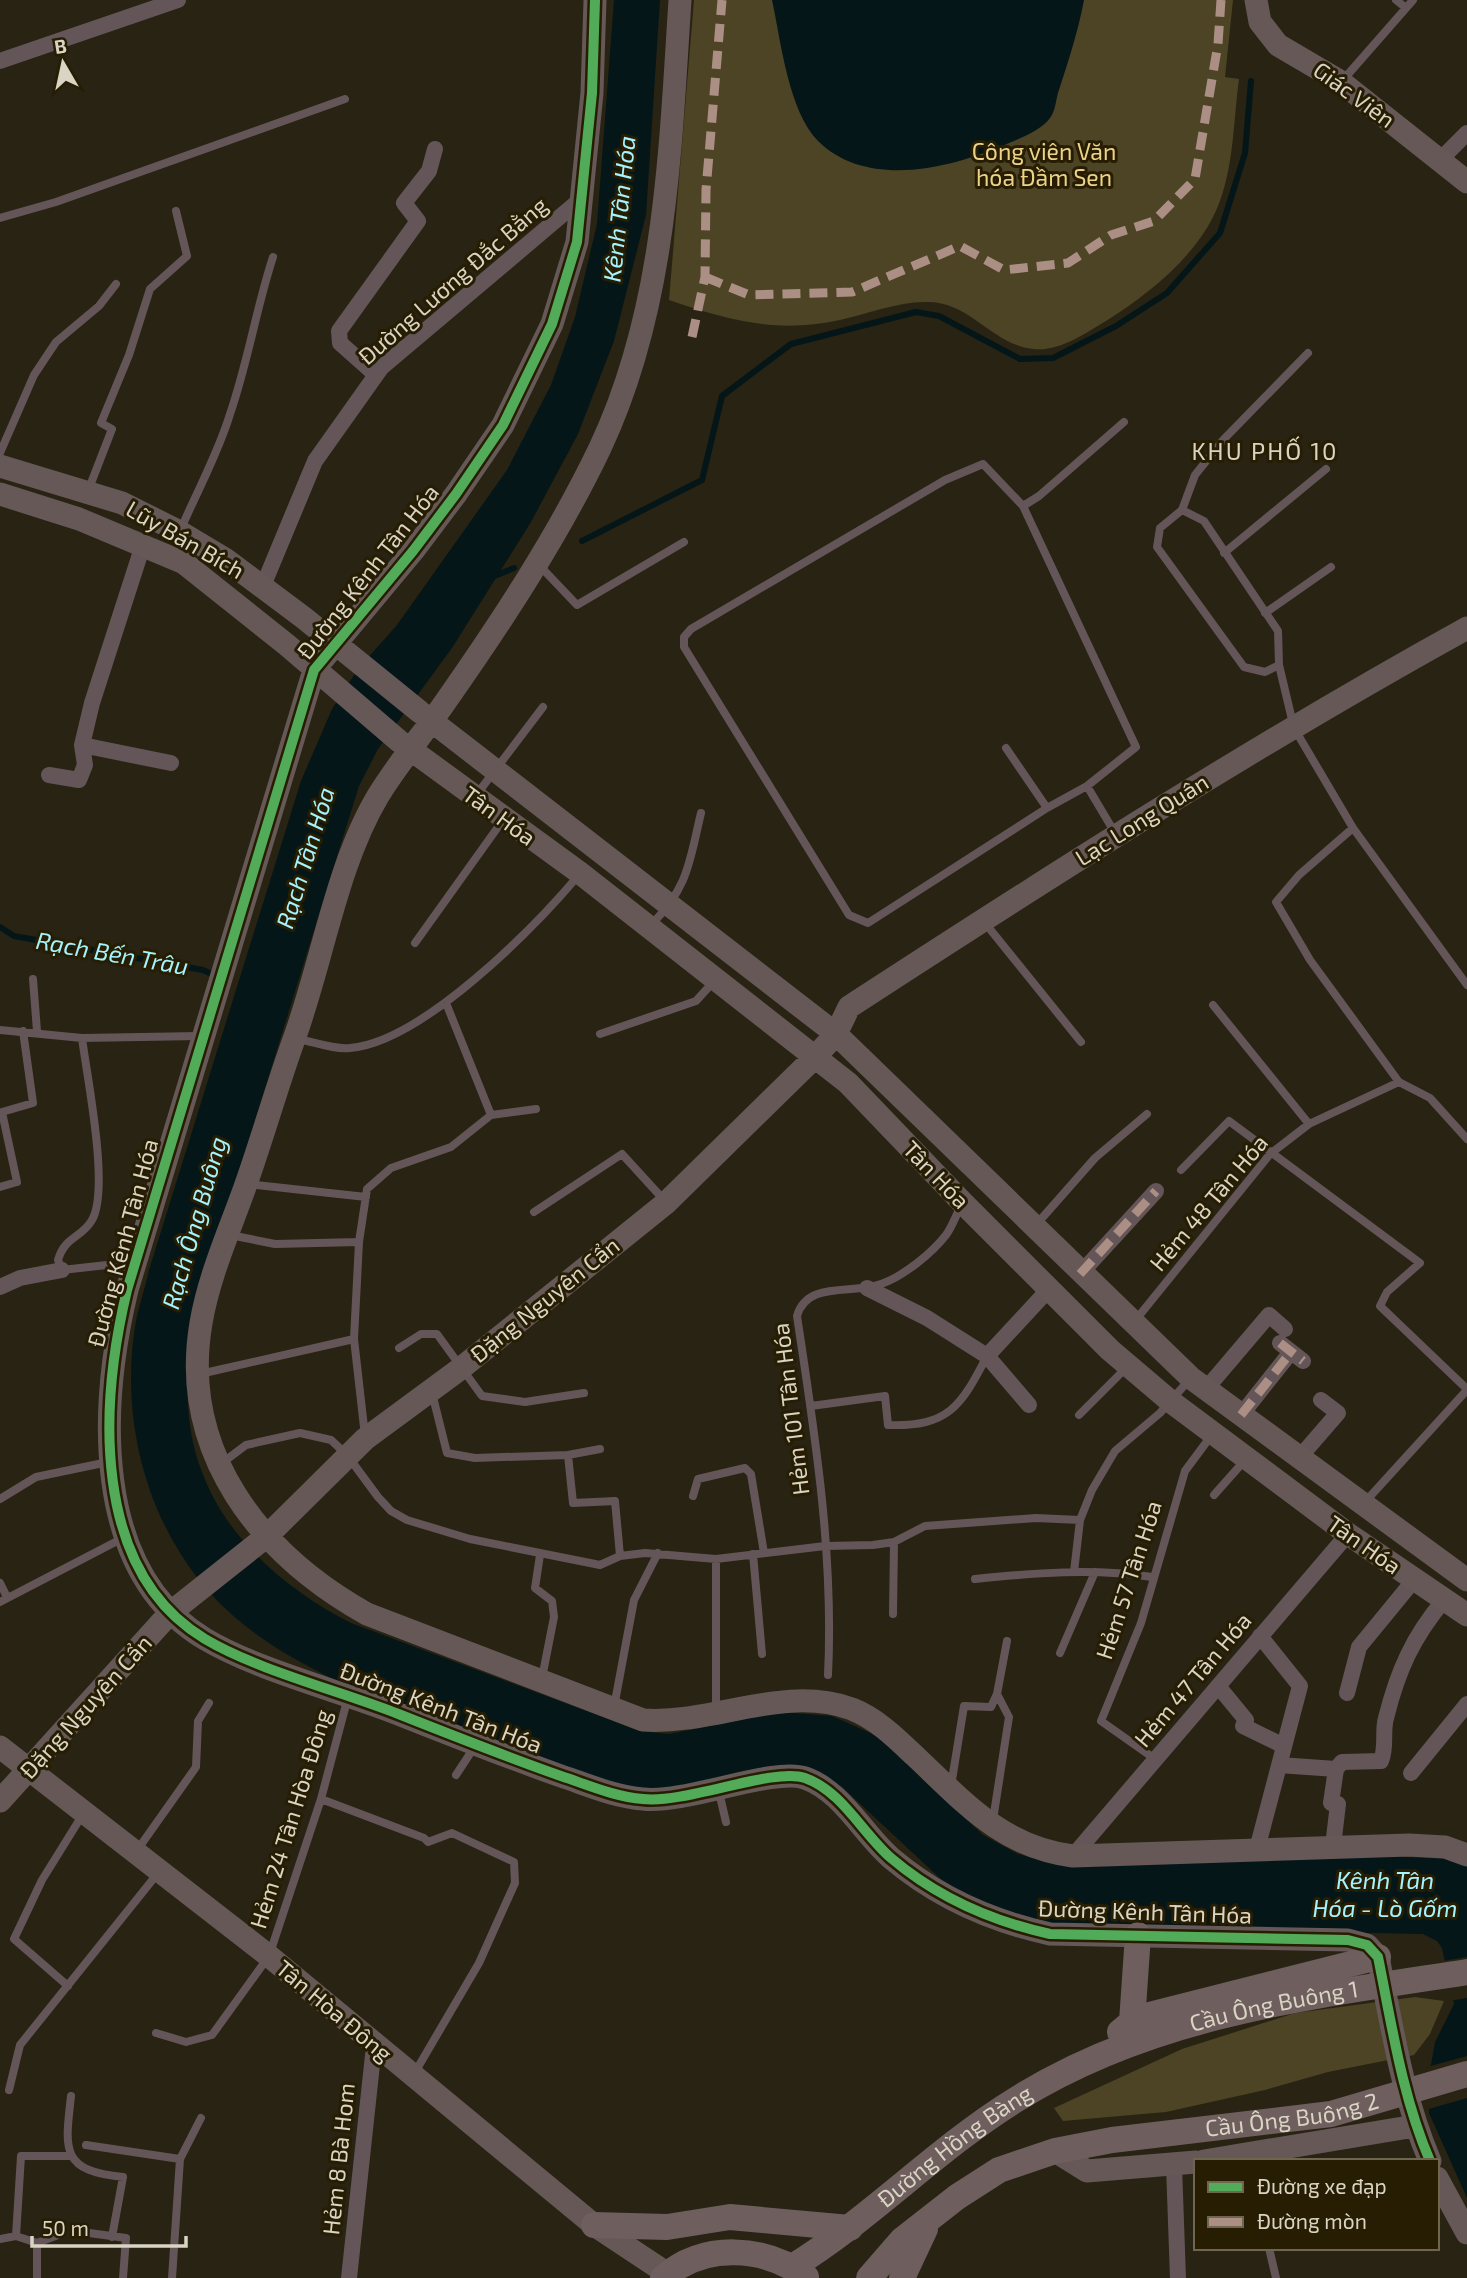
<svg xmlns="http://www.w3.org/2000/svg" width="1467" height="2278" font-family="'Exo 2',sans-serif">
<style>
.green{fill:#4d4325}
.water{fill:#051618}
.pier{fill:#282313}
.lines{fill:none;stroke-linecap:round;stroke-linejoin:round}
.stream{stroke:#051618;stroke-width:6}
.lane{stroke:#645658;stroke-width:8}
.street{stroke:#645658;stroke-width:16}
.secondary{stroke:#655857;stroke-width:23}
.primary{stroke:#6e5e5e;stroke-width:26}
.quiet{stroke:#ac8f84;stroke-width:9;stroke-dasharray:18 9;stroke-linecap:butt}
.cycleway-casing{stroke:#271d02;stroke-width:15}
.cycleway{stroke:#51ab58;stroke-width:10}
.labels{text-anchor:middle;stroke-width:6;stroke-linejoin:round;paint-order:stroke}
.street-label{font-size:23px;fill:#d9d4c3;stroke:#271d02}
.park-label{font-size:23px;fill:#edd388;stroke:#271d02}
.water-label{font-size:24px;font-style:italic;fill:#a4f3fd;stroke:#271d02}
.neighbourhood-label{font-size:24px;letter-spacing:2px;fill:#d9d4c3;stroke:#271d02}
</style>
<rect width="100%" height="100%" fill="#282313"/>
<path class="green" d="M694 0H1233L1225 77 1239 79C1234 116 1234 158 1222 195 1205 250 1152 292 1106 321 1084 334 1059 352 1033 349 993 345 970 302 928 302 899 301 868 314 840 320 778 334 727 320 669 300Z
M1415 1997 1444 2001 1430 2034 1414 2055 1328 2072 1265 2090 1166 2112 1063 2121 1054 2108 1182 2049 1295 2013Z"/>
<path class="water" d="M614 0H660L646 215 614 341 578 434 531 522 452 648 378 749 359 786C321 907 284 1028 246 1149 223 1223 191 1300 188 1379 186 1408 191 1445 202 1472 227 1540 288 1591 351 1623L640 1731 669 1734 781 1712 832 1716 877 1736 983 1835 1018 1854 1057 1864 1386 1856 1449 1859 1467 1866V2198L1429 2113V2076L1435 2042 1454 2004 1442 1948 1437 1941 1423 1934 1069 1927 992 1910 944 1882 841 1786 815 1774 675 1795 612 1786 329 1677C299 1662 270 1646 243 1624 156 1555 118 1435 135 1327 138 1308 145 1289 149 1270L301 781 332 709 358 669 397 625 507 470 551 385 575 317 597 224Z
M772 0H1084C1078 32 1068 62 1058 93 1056 100 1055 112 1050 118 1043 129 1021 138 1009 143 952 168 868 190 818 141 788 110 781 41 772 0Z"/>
<path class="pier" d="M1467 1957V1998L1450 2001 1442 1961Z
M1467 2056V2098L1425 2110 1427 2067Z"/>
<g class="lines">
<path class="stream" d="M582 541 702 480 722 396 791 344 916 312 939 316 1020 359 1053 358 1116 326 1167 293 1220 233 1245 153 1251 81
M492 577 514 568
M0 927 14 936 203 970 216 976"/>
<path class="lane" d="M1396 0 1406 8
M1343 80 1413 0
M0 218 56 202 345 99
M0 453 34 375 56 342 99 306 116 284
M88 491 112 429 101 423 129 355 150 289 187 256 176 211
M1023 506 1039 496 1124 422
M1182 510 1195 475 1224 439 1308 353
M181 529C197 491 218 454 230 414 248 362 256 309 273 257
M1224 553 1326 469
M538 564 577 605 684 542
M1265 613 1331 567
M1279 665 1265 672 1244 667 1157 547 1160 528 1182 510 1204 521 1278 631 1279 665 1294 728 1353 828 1467 985
M1006 748 1047 808 1087 786 1115 833
M477 794 543 707
M1047 808 868 923 849 915 684 647V637L691 629 945 480 983 464 1023 506 1136 747 1087 786
M1353 828 1299 875 1276 902 1310 960 1399 1082 1430 1098 1467 1139
M985 923 1081 1042
M651 925C689 886 689 863 701 813
M415 943 503 820
M33 979 37 1031
M446 1003 491 1115
M1213 1005 1309 1124
M0 1030 82 1038 199 1036
M600 1034 696 1001 715 980
M82 1038C87 1077 110 1189 92 1220 82 1238 65 1236 58 1260L62 1270 134 1262
M298 1039C314 1042 335 1050 350 1048 422 1042 533 929 578 876
M1181 1170 1229 1121 1420 1263 1387 1292 1380 1306 1467 1389
M247 1184 366 1197
M0 1187 17 1182 2 1112 33 1103 23 1031
M534 1212 622 1154 664 1200
M1035 1226 1095 1158 1147 1114
M230 1235 275 1244 359 1242
M1134 1322 1270 1154 1309 1124 1399 1082
M399 1348 421 1334H437L482 1396 525 1402 584 1393
M200 1374 354 1339
M432 1393 447 1453 475 1458 568 1455 573 1503 615 1501 620 1556
M811 1406 885 1396 888 1425C949 1427 961 1406 987 1356
M1079 1415 1126 1368
M365 1436 354 1339 359 1242 367 1189 391 1168 451 1147 491 1115 536 1109
M568 1455 600 1449
M222 1463 246 1445 300 1433 331 1440 347 1455 378 1497 391 1511 407 1520 470 1539 600 1565 620 1556 645 1553 716 1559 825 1546 873 1545 894 1542 925 1526 1036 1518 1080 1520
M1214 1495 1246 1459
M693 1496 698 1479 745 1468 751 1474 764 1553
M0 1499 36 1477 108 1462
M1365 1502 1467 1390
M753 1554 762 1654
M540 1555 535 1588 552 1601 554 1617 542 1678
M1074 1572 1080 1520 1092 1490 1115 1451 1160 1413 1189 1380
M975 1579C1034 1573 1092 1568 1152 1577
M0 1583 7 1597
M0 1602 125 1537
M893 1614 894 1542
M1060 1653 1095 1572
M828 1675C834 1555 815 1435 797 1316 807 1280 853 1295 881 1284 904 1276 932 1253 946 1235 952 1227 956 1215 961 1206
M614 1707 634 1600 658 1553
M716 1710V1559
M1155 1759 1101 1721 1141 1623 1185 1471 1211 1436
M456 1775 475 1746
M951 1786 964 1706 991 1707 997 1694
M719 1792 726 1822
M321 1799 424 1838 428 1842 452 1833 514 1862 515 1883 479 1963 414 2074
M993 1820 1009 1717 997 1694 1007 1641
M138 1849 196 1767 198 1721 209 1703
M68 1986 14 1939 42 1880 83 1814
M156 2033 186 2042 212 2035 269 1956 321 1799 348 1697
M9 2090 20 2045 158 1873
M71 2096C65 2149 60 2171 123 2177L112 2237
M86 2145 180 2159
M82 2232 126 2238 123 2278
M16 2236 21 2156H70
M0 2239 16 2236 37 2243 58 2235
M1269 2248 1276 2278
M37 2278V2243
M172 2278 180 2159 201 2118"/>
<path class="street" d="M0 61 178 0
M1440 160 1467 133
M376 375 340 343 339 331 418 221 404 203 429 171 435 149
M263 586 315 461 381 368 581 199
M82 745 171 763
M49 775 79 780 85 765 82 745 92 703 143 545
M1080 1274 1156 1191
M0 1287 20 1278 62 1270
M867 1288 927 1318 987 1356 1029 1405
M1280 1343 1303 1361
M987 1356 1049 1289
M1206 1389 1269 1315 1285 1329
M1241 1415 1291 1352
M1299 1458 1338 1413 1321 1400
M1218 1686 1246 1720 1243 1726 1284 1746
M1347 1693 1359 1647 1414 1580
M1279 1765 1336 1769
M1411 1773 1467 1704
M1333 1846 1338 1804 1331 1803 1336 1769 1342 1762 1381 1761C1387 1746 1382 1732 1386 1718 1398 1670 1413 1637 1444 1600
M1257 1849 1300 1686 1260 1636
M1073 1856 1348 1534
M1174 2166 1178 2278
M349 2278 374 2046"/>
<path class="secondary" d="M595 0 592 93 577 242 552 324 503 425 456 494 413 551 314 670 127 1290C100 1403 90 1570 205 1639 259 1671 341 1691 401 1715 454 1736 507 1757 561 1776 588 1785 615 1797 643 1799 686 1804 773 1767 805 1778 842 1791 863 1834 891 1858 938 1898 991 1921 1050 1934L1348 1940 1367 1945 1378 1957C1392 2026 1402 2096 1430 2161
M680 0C670 152 666 308 600 448 558 536 502 621 446 701 424 733 398 763 378 796 336 866 322 964 293 1042 276 1090 262 1139 245 1187 229 1232 209 1276 201 1323 179 1453 260 1554 367 1614L643 1720C713 1725 783 1684 852 1709 877 1719 896 1738 915 1756 965 1803 1002 1847 1073 1856L1409 1845 1445 1847 1467 1855
M1256 0 1260 22 1278 45 1341 82 1467 182
M0 466 122 503 180 532 225 559 304 618 420 712 836 1034 1191 1378 1467 1580
M0 494 79 519 184 563 287 645 399 741 580 873 848 1083 963 1203 1110 1350 1170 1401 1348 1534 1467 1615
M0 1747 269 1956 594 2225 668 2274
M0 1801 170 1613 267 1536 365 1439 460 1369 666 1203 816 1056 836 1034 849 1007C1052 875 1255 745 1467 628
M1055 2151 1087 2171 1196 2162
M1204 2161 1415 2126
M1437 2178 1467 2233"/>
<g class="primary">
<path d="M1132 2022 1149 2015 1378 1957"/>
<path d="M1120 2032 1132 2022 1138 1935"/>
<path d="M594 2225 667 2227 730 2217 850 2228"/>
<path id="s1" d="M792 2267C872 2218 937 2148 1017 2099 1153 2014 1312 1996 1467 1972"/>
<path d="M663 2278C704 2242 765 2246 806 2277"/>
<path id="s2" d="M869 2278 902 2240 957 2197 999 2170 1055 2151 1112 2140 1331 2114 1467 2074"/>
<path d="M902 2278 925 2229"/>
</g>
<path class="quiet" d="M705 277 749 295 852 292 960 246 1004 270 1068 263 1111 235 1154 221 1195 179 1218 44 1221 0
M692 337 705 277 706 190 722 0
M1080 1274 1156 1191
M1280 1343 1303 1361
M1241 1415 1291 1352"/>
<defs>
<path id="cycleway" d="M595 0 592 93 577 242 552 324 503 425 456 494 413 551 314 670 127 1290C100 1403 90 1570 205 1639 259 1671 341 1691 401 1715 454 1736 507 1757 561 1776 588 1785 615 1797 643 1799 686 1804 773 1767 805 1778 842 1791 863 1834 891 1858 938 1898 991 1921 1050 1934L1348 1940 1367 1945 1378 1957C1392 2026 1402 2096 1430 2161"/>
</defs>
<use href="#cycleway" class="cycleway-casing"/>
<use href="#cycleway" class="cycleway"/>
</g>
<g class="labels">
<g class="street-label">
<text transform="translate(1354 95) rotate(36)" y="8">Giác Viên</text>
<text transform="translate(453 281) rotate(-41)" y="8">Đường Lương Đắc Bằng</text>
<text transform="translate(185 540) rotate(30)" y="8">Lũy Bán Bích</text>
<text transform="translate(368 572) rotate(-52)" y="8">Đường Kênh Tân Hóa</text>
<text transform="translate(499 816) rotate(36)" y="8">Tân Hóa</text>
<text transform="translate(1142 820) rotate(-32)" y="8">Lạc Long Quân</text>
<text transform="translate(936 1175) rotate(46)" y="8">Tân Hóa</text>
<text transform="translate(1209 1203) rotate(-50)" y="8">Hẻm 48 Tân Hóa</text>
<text transform="translate(123 1243) rotate(-75)" y="8">Đường Kênh Tân Hóa</text>
<text transform="translate(545 1300) rotate(-39)" y="8">Đặng Nguyên Cẩn</text>
<text transform="translate(791 1409) rotate(-97)" y="8">Hẻm 101 Tân Hóa</text>
<text transform="translate(1364 1545) rotate(35)" y="8">Tân Hóa</text>
<text transform="translate(1129 1580) rotate(-72)" y="8">Hẻm 57 Tân Hóa</text>
<text transform="translate(1193 1680) rotate(-50)" y="8">Hẻm 47 Tân Hóa</text>
<text transform="translate(86 1707) rotate(-48)" y="8">Đặng Nguyên Cẩn</text>
<text transform="translate(441 1708) rotate(21)" y="8">Đường Kênh Tân Hóa</text>
<text transform="translate(291 1819) rotate(-73)" y="8">Hẻm 24 Tân Hòa Đông</text>
<text transform="translate(1145 1912) rotate(2)" y="8">Đường Kênh Tân Hóa</text>
<text dy="8" stroke="none"><textPath href="#s1" startOffset="556">Cầu Ông Buông 1</textPath></text>
<text transform="translate(334 2011) rotate(40)" y="8">Tân Hòa Đông</text>
<text dy="8" stroke="none"><textPath href="#s2" startOffset="469">Cầu Ông Buông 2</textPath></text>
<text dy="8" stroke="none"><textPath href="#s1" startOffset="203">Đường Hồng Bàng</textPath></text>
<text transform="translate(339 2159) rotate(-84)" y="8">Hẻm 8 Bà Hom</text>
</g>
<g class="park-label">
<text x="1044" y="160">Công viên Văn<tspan x="1044" dy="26">hóa Đầm Sen</tspan></text>
</g>
<g class="water-label">
<text transform="translate(620 209) rotate(-84)" y="8">Kênh Tân Hóa</text>
<text transform="translate(306 858) rotate(-73)" y="8">Rạch Tân Hóa</text>
<text transform="translate(112 954) rotate(10)" y="8">Rạch Bến Trâu</text>
<text transform="translate(195 1223) rotate(-74)" y="8">Rạch Ông Buông</text>
<text x="1385" y="1889">Kênh Tân<tspan x="1385" dy="28">Hóa - Lò Gốm</tspan></text>
</g>
<g class="neighbourhood-label">
<text x="1265" y="460">KHU PHỐ 10</text>
</g>
</g>
<rect x="1194" y="2159" width="245" height="91" fill="#271d02" stroke="#6e664f" stroke-width="2"/>
<rect x="1208" y="2182" width="35" height="10" fill="#51ab58" stroke="#6e664f" stroke-width="2"/>
<text x="1257" y="2194" font-size="21" fill="#d9d4c3">Đường xe đạp</text>
<rect x="1208" y="2217" width="35" height="10" fill="#ac8f84" stroke="#6e664f" stroke-width="2"/>
<text x="1257" y="2229" font-size="21" fill="#d9d4c3">Đường mòn</text>
<g transform="translate(63 63) rotate(351)" stroke="#271d02" stroke-width="5" paint-order="stroke">
<path d="M0-5L12 26L0 18L-12 26Z" fill="#d9d4c3"/>
<text y="-10" font-size="19" font-weight="bold" text-anchor="middle" fill="#d9d4c3">B</text>
</g>
<path d="M32 2236v10h154v-10" fill="none" stroke="#d9d4c3" stroke-width="3.5"/>
<text x="42" y="2236" font-size="21" fill="#d9d4c3" stroke="#271d02" stroke-width="5" paint-order="stroke">50 m</text>
</svg>
